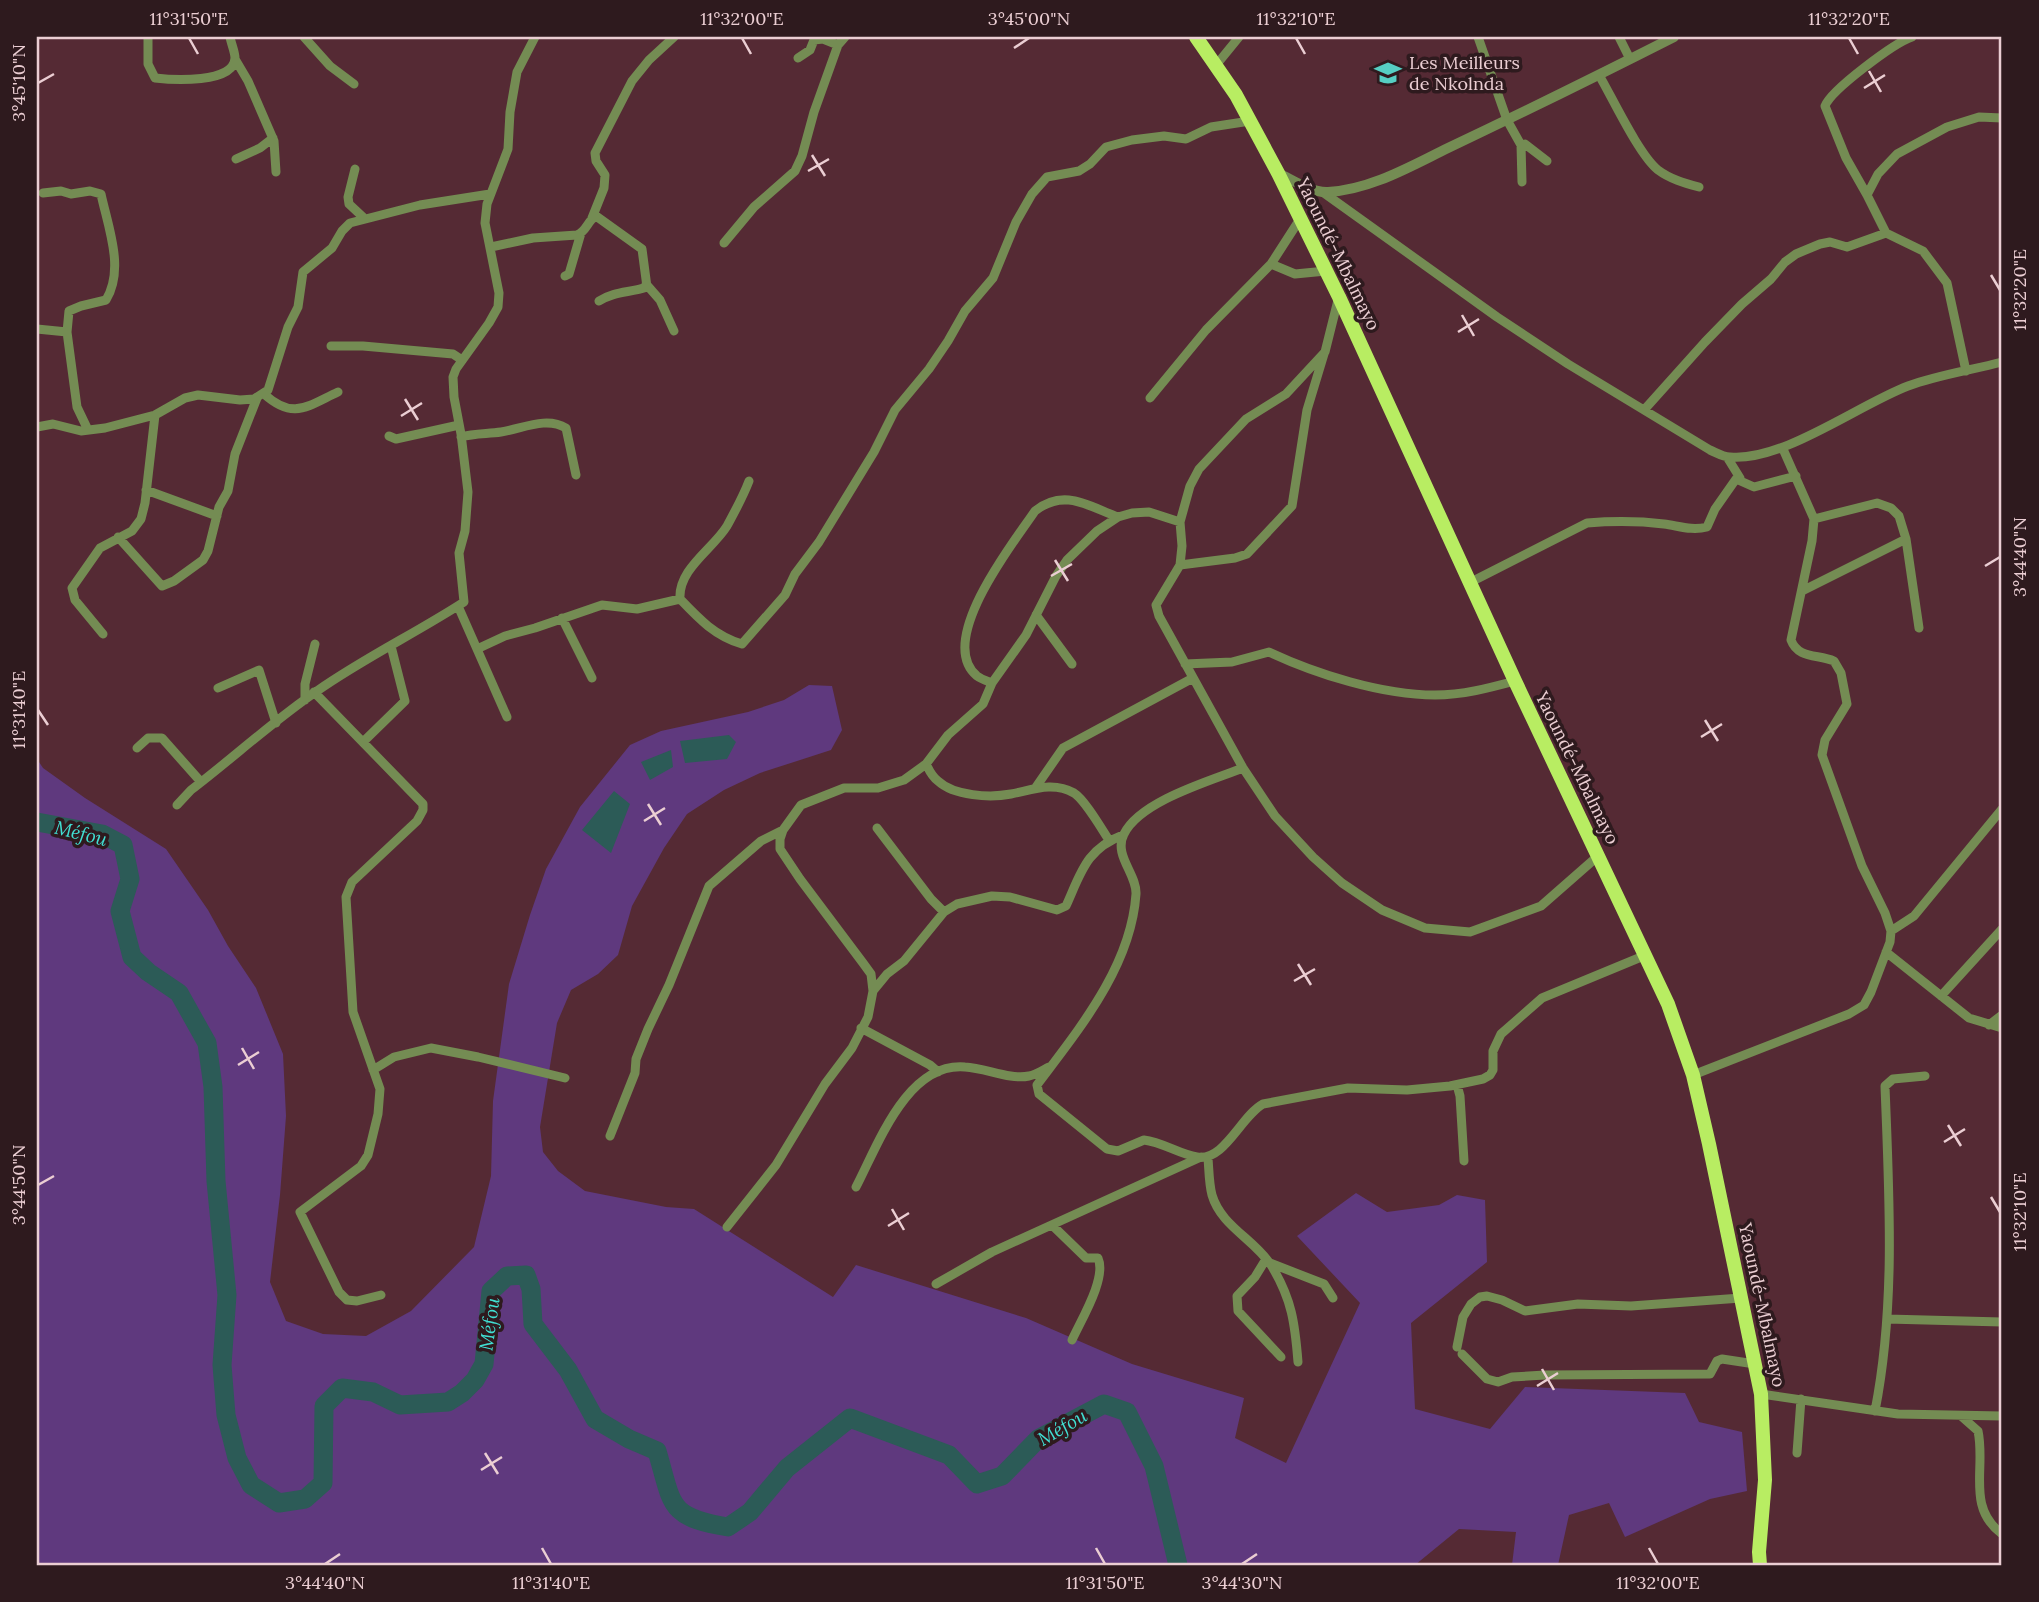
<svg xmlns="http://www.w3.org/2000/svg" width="2039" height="1602" font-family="Lora,serif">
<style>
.green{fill:#5f397e}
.water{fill:#2c5b57}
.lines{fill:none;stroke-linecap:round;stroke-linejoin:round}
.river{stroke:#2c5b57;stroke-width:19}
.minor{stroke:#748c53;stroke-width:9}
.tertiary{stroke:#748c53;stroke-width:10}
.trunk{stroke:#b8ed62;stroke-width:14}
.ticks{fill:none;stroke:#ebced3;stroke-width:2.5}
.labels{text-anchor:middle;stroke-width:7;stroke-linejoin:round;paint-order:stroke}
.poi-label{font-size:18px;fill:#ebced3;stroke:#2e1a1e;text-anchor:start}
.street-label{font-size:18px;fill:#ebced3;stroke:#2e1a1e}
.water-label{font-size:19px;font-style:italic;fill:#41ded2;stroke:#2e1a1e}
.neatline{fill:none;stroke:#ebced3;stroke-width:2.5}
.ticks-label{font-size:18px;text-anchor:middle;fill:#ebced3}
</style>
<rect width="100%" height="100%" fill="#552a34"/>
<path class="green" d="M809 685 832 686 842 730 831 750 760 773 724 790 687 814 664 848 632 906 618 955 598 974 571 990 557 1023 540 1127 543 1152 558 1171 585 1191 666 1207 694 1209 833 1297 856 1265 1026 1318 1132 1364 1244 1398 1235 1438 1286 1463 1360 1303 1297 1236 1356 1193 1387 1212 1439 1205 1457 1195 1485 1200 1487 1262 1411 1323 1415 1409 1490 1429 1525 1387 1685 1393 1699 1422 1742 1432 1747 1491 1710 1499 1625 1537 1609 1503 1569 1515 1558 1565H1512L1516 1532 1459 1529 1415 1565H37V759L43 768 85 798 166 849 208 910 228 946 256 988 283 1054 286 1116 280 1195 270 1282 286 1321 323 1334 366 1336 411 1311 474 1247 491 1176 493 1101 509 984 530 915 546 869 580 807 630 745 661 731 748 712 784 700Z"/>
<path class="water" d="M729 735 736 742 727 759 685 763 680 741Z
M671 750 673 767 650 780 641 762Z
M614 791 630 804 611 853 582 830Z"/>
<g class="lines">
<path class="river" d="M37 822 102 834 123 845 130 879 120 911 132 957 148 972 179 993 207 1043 213 1087 216 1181 227 1295 222 1365 226 1415 237 1458 251 1485 279 1503 305 1499 323 1483 324 1406 342 1388 373 1392 400 1405 448 1402 462 1393 475 1380 484 1364 491 1291 507 1276 526 1275 531 1289 533 1324 568 1370 595 1419 629 1439 657 1451C673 1505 667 1517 728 1527L750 1512 787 1468 850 1418 949 1455 977 1484 1002 1476 1038 1439 1104 1404 1127 1412 1154 1466 1178 1565"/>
<path class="minor" d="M148 37V64L155 78C172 80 234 84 235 58 235 52 231 43 230 37
M304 37 330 66 354 84
M1478 37 1507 120 1521 145 1522 182
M1619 37 1630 59
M798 58 810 50 814 40 823 39 838 45 845 37
M235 59 248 81 274 141 276 172
M1217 64 1239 37
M1599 75C1612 97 1639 155 1658 170 1670 179 1684 183 1699 187
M1521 145 1525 144 1547 161
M236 159 260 148 273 138
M355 169 348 197 349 204 364 218
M43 193 61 191 71 194 90 191 101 194C108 227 125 269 106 300L81 306 69 311 67 332
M1324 193 1497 317 1568 364 1710 450C1717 453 1723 457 1730 457 1782 462 1858 405 1908 386 1938 375 1972 370 2002 362
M1867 195 1846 158 1825 106C1831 90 1894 43 1912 37
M592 218 604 188 605 175 596 161 595 153 632 81 649 60 674 37
M724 243 754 207 795 171 802 156 814 112 838 45
M491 247 533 238 577 235C587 231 587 221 596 216L642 249 647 287C629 293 615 291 599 301
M1271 264 1295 274 1326 271
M565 276 569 274 581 233
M646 284 660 300 674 331
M1338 300 1325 352 1286 394 1246 419 1199 469 1190 486 1180 522 1182 546 1180 565 1156 605 1159 616 1243 768 1275 816 1313 857 1342 883 1382 910 1425 928 1470 932 1541 906 1598 856
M37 329 67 332 77 407 88 430
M331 346H363L453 354 462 360
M1966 371 1947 283 1923 251 1886 233 1867 195 1878 174 1897 154 1947 127 1979 117 2002 118
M264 394C293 420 306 407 338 392
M1150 398 1206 330 1271 264 1300 219
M1644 410 1705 342 1742 304 1771 279 1785 262 1796 254 1820 244 1830 242 1847 247 1886 233
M37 427 53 424 81 431 105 428 155 415 185 398 198 395 240 400 254 399 268 390 288 327 298 307 303 272 332 248 342 231 350 223 420 205 490 194
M389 436 396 439 459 425
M461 437C474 433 487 434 501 432 522 429 546 416 566 428L576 475
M1736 479 1754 487 1796 476
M146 490 217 516
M1814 519 1877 503 1891 508 1899 516 1906 539 1919 628
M118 537 162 586 174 581 203 560 208 551 219 507 228 491 235 454 257 398
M1180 565 1235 558 1247 554 1292 506 1307 410 1324 354
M1469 583 1587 523C1612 521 1639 521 1664 524 1679 526 1692 531 1707 527L1715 509 1736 479 1740 478 1727 457
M1802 591 1906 539
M680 599C678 569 713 549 727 526 735 511 743 497 749 481
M458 606 507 717
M1036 615 1072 664
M562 618 592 678
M103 634 75 600 72 588 100 548 132 531 141 519 145 503 155 415
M477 649 505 636 535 628 602 605 637 609 680 599C699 619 715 636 742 644L785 595 795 574 819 542 874 452 895 410 929 369 948 341 965 311 993 278 1016 222 1032 194 1047 177 1079 171 1090 164 1106 147 1132 140 1164 136 1186 139 1211 127 1250 121
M1185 664 1232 662 1269 652C1316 674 1382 695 1435 695 1463 695 1489 688 1515 681
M992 683C987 681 981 679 977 676 935 641 1014 542 1035 511 1064 488 1088 506 1118 517
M218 688 259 670 276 723
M314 692 423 804V810L417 821 352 882 346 897 353 1012 380 1089 378 1114 368 1155 361 1166 300 1212 339 1292 347 1300 357 1301 381 1295
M305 700V684L315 644
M363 742 405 701 391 646
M137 748 148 738H162L201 782
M926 764C929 770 932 777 938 781 954 796 990 798 1011 794 1032 790 1053 781 1074 793 1085 800 1101 828 1109 840
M1243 768C1210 781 1140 801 1124 834 1113 855 1137 874 1136 894 1131 967 1079 1029 1037 1085L1039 1094 1107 1149 1118 1151 1144 1140C1162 1142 1179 1154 1197 1157 1224 1162 1241 1116 1263 1104L1348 1088 1407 1090 1450 1086 1483 1079 1490 1075 1493 1070V1051L1501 1034 1542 998 1646 955
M1036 787 1063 748 1193 678
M177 805 191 790C233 758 273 721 317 691 364 658 416 633 464 602L459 553 465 531 468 492 461 434 454 397 453 377 456 369 489 323 498 307 499 293 485 223 487 204 508 149 510 112 517 72 535 37
M877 828 931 899 944 912
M1891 931 1914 916 2002 809
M1886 952 1969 1018 2002 1028
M873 991 887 974 904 961 944 912 957 904 992 896 1010 897 1057 910 1066 906C1081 873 1086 849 1123 835
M1941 996 2002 929
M1989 1025 2002 1015
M861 1028 930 1065 938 1072
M373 1070 394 1057 431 1048 478 1057 565 1078
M1693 1075 1849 1014 1864 1005 1871 992 1890 942 1891 931 1885 913 1862 866 1822 755 1825 740 1847 704 1841 673 1834 661C1818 654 1798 659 1791 640L1812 541 1814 519 1783 449
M1457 1085 1460 1096 1464 1161
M610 1136 635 1073 636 1059 648 1029 669 985 709 886 761 841 783 830
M1208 1158C1209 1170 1209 1184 1212 1195 1221 1226 1254 1239 1271 1265 1292 1299 1295 1324 1298 1362
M856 1187C878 1145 907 1062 965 1067 986 1068 1009 1080 1029 1076 1036 1075 1043 1070 1049 1067
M1053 1226 1086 1258H1098C1107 1278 1081 1320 1072 1340
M727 1227 776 1165 825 1084 852 1048 868 1017 873 991 871 974 863 963 800 879 780 849V839L783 830 801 805 844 788H878L904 780 926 764 948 735 983 704 992 683 1026 635 1056 576 1067 560 1097 531 1118 517 1132 513 1149 512 1180 522
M1266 1259 1255 1277 1237 1296 1238 1311 1281 1357
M1270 1263 1324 1284 1333 1298
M936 1284 992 1252 1201 1157
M1887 1319 2002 1322
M1457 1347 1463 1317 1471 1304 1480 1297 1487 1296 1502 1300 1525 1311 1578 1304 1631 1306 1741 1298
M1462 1354 1487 1379 1498 1382 1512 1377 1545 1375 1710 1374 1717 1361 1722 1359 1755 1364
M1761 1394 1898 1414 2002 1416
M1875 1411C1896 1304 1889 1194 1885 1086L1893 1079 1925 1076
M1961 1416 1978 1431C1986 1468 1966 1507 2002 1534
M1797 1453 1801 1399"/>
<path class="tertiary" d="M1278 173C1293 180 1311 193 1328 192 1370 190 1411 166 1448 148 1524 112 1599 75 1674 37"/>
<path class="trunk" d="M1196 37 1236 95 1278 173 1339 297 1515 681 1668 1004 1693 1075 1709 1144 1761 1394 1765 1480 1759 1552 1760 1565"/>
</g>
<path class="ticks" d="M189 38 198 54M742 38 751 54M1296 38 1305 54M1849 38 1858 54M1014 48 1029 38M1869 71 1881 92M38 83 54 74M1864 88 1885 75M812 155 825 176M808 171 829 159M1991 275 2000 290M1462 315 1474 336M1458 332 1479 319M405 399 418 420M401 416 422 403M1055 560 1068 581M1985 566 2000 557M1051 576 1072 564M38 710 48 725M1705 720 1718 741M1701 737 1722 724M648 804 661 825M644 821 665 808M1298 964 1311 985M1294 981 1315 969M242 1048 254 1069M238 1065 259 1052M1948 1125 1961 1146M1944 1142 1965 1129M38 1185 54 1176M1991 1197 2000 1212M892 1209 904 1230M888 1226 909 1213M1542 1369 1554 1390M1537 1386 1558 1373M485 1453 498 1474M481 1470 502 1457M542 1548 551 1564M1096 1548 1105 1564M1649 1548 1658 1564M325 1564 340 1554M1242 1564 1257 1554"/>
<defs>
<symbol id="school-bare" viewBox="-9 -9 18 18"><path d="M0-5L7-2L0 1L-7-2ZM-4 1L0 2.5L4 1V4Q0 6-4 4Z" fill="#56cec3" stroke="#2e1a1e" stroke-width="2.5" paint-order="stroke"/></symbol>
</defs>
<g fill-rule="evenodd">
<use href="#school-bare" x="1369" y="54" width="38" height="38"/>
</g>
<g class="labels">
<g class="poi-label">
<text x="1409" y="69">Les Meilleurs<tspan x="1409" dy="21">de Nkolnda</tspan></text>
</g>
<g class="street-label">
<text transform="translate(1338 254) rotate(64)" y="6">Yaoundé-Mbalmayo</text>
<text transform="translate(1577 768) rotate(64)" y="6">Yaoundé-Mbalmayo</text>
<text transform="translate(1762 1305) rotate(78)" y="6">Yaoundé-Mbalmayo</text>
</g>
<g class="water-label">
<text transform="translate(81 833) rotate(14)" y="7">Méfou</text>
<text transform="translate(489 1324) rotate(-82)" y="7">Méfou</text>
<text transform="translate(1062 1427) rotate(-30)" y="7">Méfou</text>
</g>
</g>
<rect width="2039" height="1602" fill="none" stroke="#2e1a1e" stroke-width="77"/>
<rect x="38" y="38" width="1962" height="1526" class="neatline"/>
<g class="ticks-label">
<text x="189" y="25">11°31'50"E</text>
<text x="742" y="25">11°32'00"E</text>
<text x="1029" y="25">3°45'00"N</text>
<text x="1296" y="25">11°32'10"E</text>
<text x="1849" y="25">11°32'20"E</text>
<text transform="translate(19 83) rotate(-90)" y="6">3°45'10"N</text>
<text transform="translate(2020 290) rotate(-90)" y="6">11°32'20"E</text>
<text transform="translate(2020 557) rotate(-90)" y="6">3°44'40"N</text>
<text transform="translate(19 710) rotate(-90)" y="6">11°31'40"E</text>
<text transform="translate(19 1185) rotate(-90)" y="6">3°44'50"N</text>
<text transform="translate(2020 1212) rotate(-90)" y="6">11°32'10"E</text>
<text x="325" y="1589">3°44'40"N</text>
<text x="551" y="1589">11°31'40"E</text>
<text x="1105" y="1589">11°31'50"E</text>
<text x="1242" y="1589">3°44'30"N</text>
<text x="1658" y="1589">11°32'00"E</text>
</g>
</svg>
